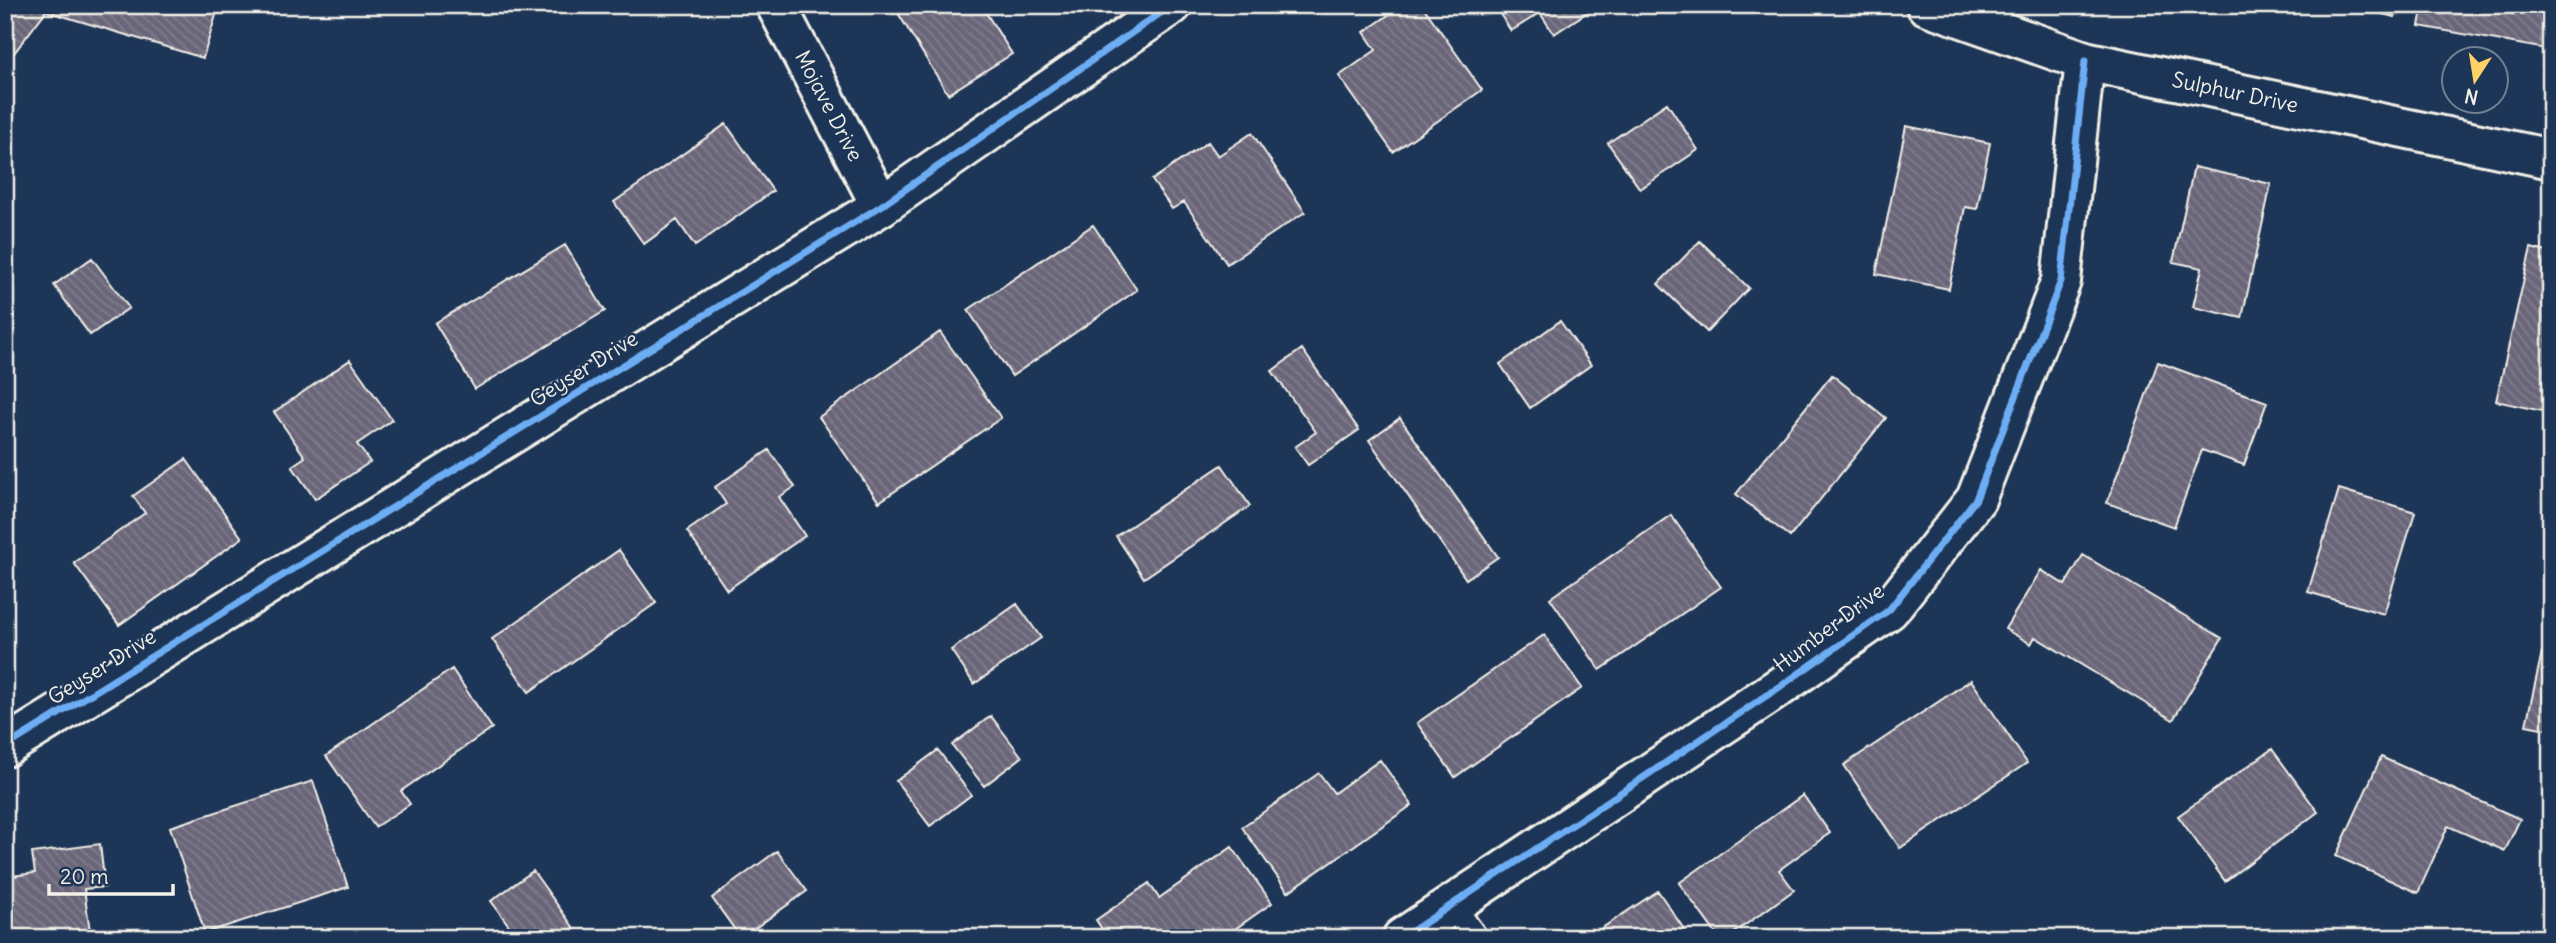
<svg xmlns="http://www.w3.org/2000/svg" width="2556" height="943" font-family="Delius,sans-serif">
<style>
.building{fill:url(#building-back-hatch);stroke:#f4f1e8;stroke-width:2}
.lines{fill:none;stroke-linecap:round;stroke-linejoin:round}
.service-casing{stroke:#f4f1e8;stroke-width:28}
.minor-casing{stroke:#f4f1e8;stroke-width:44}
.service{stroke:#1d3557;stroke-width:23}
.minor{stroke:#1d3557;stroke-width:38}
.cycleway-casing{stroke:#1d3557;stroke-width:11}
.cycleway{stroke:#6dadf4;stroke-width:7}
.labels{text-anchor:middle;stroke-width:5;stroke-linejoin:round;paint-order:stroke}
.street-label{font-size:21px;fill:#f4f1e8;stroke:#1d3557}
</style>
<defs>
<pattern id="building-back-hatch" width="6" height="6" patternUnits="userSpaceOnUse" patternTransform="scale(1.75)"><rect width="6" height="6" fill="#6b667a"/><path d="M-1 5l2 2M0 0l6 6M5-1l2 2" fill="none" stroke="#817c8d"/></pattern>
</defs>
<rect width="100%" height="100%" fill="#1d3557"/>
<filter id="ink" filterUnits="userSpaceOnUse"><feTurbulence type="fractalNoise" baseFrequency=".0143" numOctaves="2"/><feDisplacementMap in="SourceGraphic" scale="14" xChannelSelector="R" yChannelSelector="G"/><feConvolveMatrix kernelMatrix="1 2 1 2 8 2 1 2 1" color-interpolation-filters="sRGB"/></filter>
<g filter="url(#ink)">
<path class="building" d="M5 5H219L203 58 46 11 5 65Z
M893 5H981L1012 54 948 94Z
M1403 5H1422L1482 90 1393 152 1339 76 1376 50 1364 32Z
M1494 5H1598L1554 34 1540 13 1511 31Z
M2344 5H2398L2395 17Z
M2423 5H2551V50L2419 26Z
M1667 103 1698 150 1640 189 1608 143Z
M726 124 773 191 695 246 677 220 644 244 614 202Z
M1906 126 1990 143 1977 209 1965 207 1949 289 1876 274Z
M1252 133 1305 212 1227 264 1184 202 1172 209 1152 180 1208 142 1218 156Z
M2194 167 2271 184 2242 318 2193 307 2202 268 2173 262Z
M1093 225 1137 290 1012 376 968 310Z
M1700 241 1749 288 1707 332 1658 284Z
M565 245 605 311 475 389 435 323Z
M2531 248 2551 253V413L2496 401Z
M92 258 129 308 90 335 54 285Z
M1560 321 1591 365 1530 408 1500 364Z
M940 332 1001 418 879 502 819 417Z
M1302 349 1359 430 1308 465 1295 447 1316 432 1272 371Z
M350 360 392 420 357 444 370 462 315 499 292 466 305 457 274 412Z
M2158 362 2267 402 2244 465 2202 450 2174 527 2107 503Z
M1832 375 1886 418 1790 537 1736 494Z
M1400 418 1498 557 1466 579 1369 440Z
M769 450 795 487 779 497 805 536 727 590 687 531 726 504 715 487Z
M186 459 242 538 119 625 74 563 145 513 133 496Z
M1222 465 1250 506 1144 578 1116 536Z
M2339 489 2415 512 2384 614 2308 592Z
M1671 515 1721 587 1600 670 1550 598Z
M619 550 656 603 529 692 492 639Z
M2083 555 2222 638 2173 720 2035 637 2031 644 2005 629 2041 570 2065 585Z
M1017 604 1041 638 974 684 951 650Z
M1544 635 1582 688 1455 777 1417 723Z
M2542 652 2551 653V730L2526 725Z
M452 669 492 728 401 791 410 804 375 827 326 756Z
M1971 680 2027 763 1900 848 1844 765Z
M991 716 1022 757 984 786 952 745Z
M2272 749 2318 812 2225 881 2178 816Z
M938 750 971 795 930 826 896 781Z
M2381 757 2520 819 2505 851 2448 826 2418 893 2336 856Z
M1380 760 1412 805 1288 892 1242 827 1319 773 1334 793Z
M313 781 348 887 205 933 170 827Z
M1803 795 1830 833 1779 870 1794 890 1727 938H1719L1679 883Z
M100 844 105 887 84 889 91 938H5V877L35 873 32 853Z
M1232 847 1272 903 1222 938H1108L1096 920 1149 883 1159 898Z
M777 851 807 891 741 938 712 898Z
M533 871 581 938H518L491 901Z
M1658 891 1690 938H1587Z"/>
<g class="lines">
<defs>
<path id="service" d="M1452 905 1476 938"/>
<g id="minor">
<path id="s1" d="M776 5 881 206"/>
<path id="s2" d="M1926 5 2085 61 2551 159"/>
<path d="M5 747 881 206 1172 5"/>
<path d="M1402 938 1781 686 1889 610 1976 499 2061 281 2085 61"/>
</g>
</defs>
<use href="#service" class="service-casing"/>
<use href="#minor" class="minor-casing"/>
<use href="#service" class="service"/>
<use href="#minor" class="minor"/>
<defs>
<path id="cycleway" d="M5 747 881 206 1172 5
M1402 938 1781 686 1889 610 1976 499 2061 281 2085 61"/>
</defs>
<use href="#cycleway" class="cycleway-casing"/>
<use href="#cycleway" class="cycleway"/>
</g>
</g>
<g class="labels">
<g class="street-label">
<text dy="7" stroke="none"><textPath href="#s2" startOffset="322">Sulphur Drive</textPath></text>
<text dy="7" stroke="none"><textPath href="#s1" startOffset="114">Mojave Drive</textPath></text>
<text transform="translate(584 369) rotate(-32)" y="7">Geyser Drive</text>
<text transform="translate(1829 628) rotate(-37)" y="7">Humber Drive</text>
<text transform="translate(102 667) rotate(-32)" y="7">Geyser Drive</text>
</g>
</g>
<rect width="2556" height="943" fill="none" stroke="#1d3557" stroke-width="28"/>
<rect x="14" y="14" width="2528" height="915" fill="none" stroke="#f4f1e8" stroke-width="2.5" filter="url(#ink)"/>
<g transform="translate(2475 80) rotate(192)"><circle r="33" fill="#1d3557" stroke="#738091" stroke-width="2"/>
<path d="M0-5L12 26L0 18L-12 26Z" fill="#ffd166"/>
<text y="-10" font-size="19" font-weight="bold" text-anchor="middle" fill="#f4f1e8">N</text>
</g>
<path d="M49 884v10h124v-10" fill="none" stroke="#f4f1e8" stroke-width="3.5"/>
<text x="60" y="884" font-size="21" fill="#f4f1e8" stroke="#1d3557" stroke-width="5" paint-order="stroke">20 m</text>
</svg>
